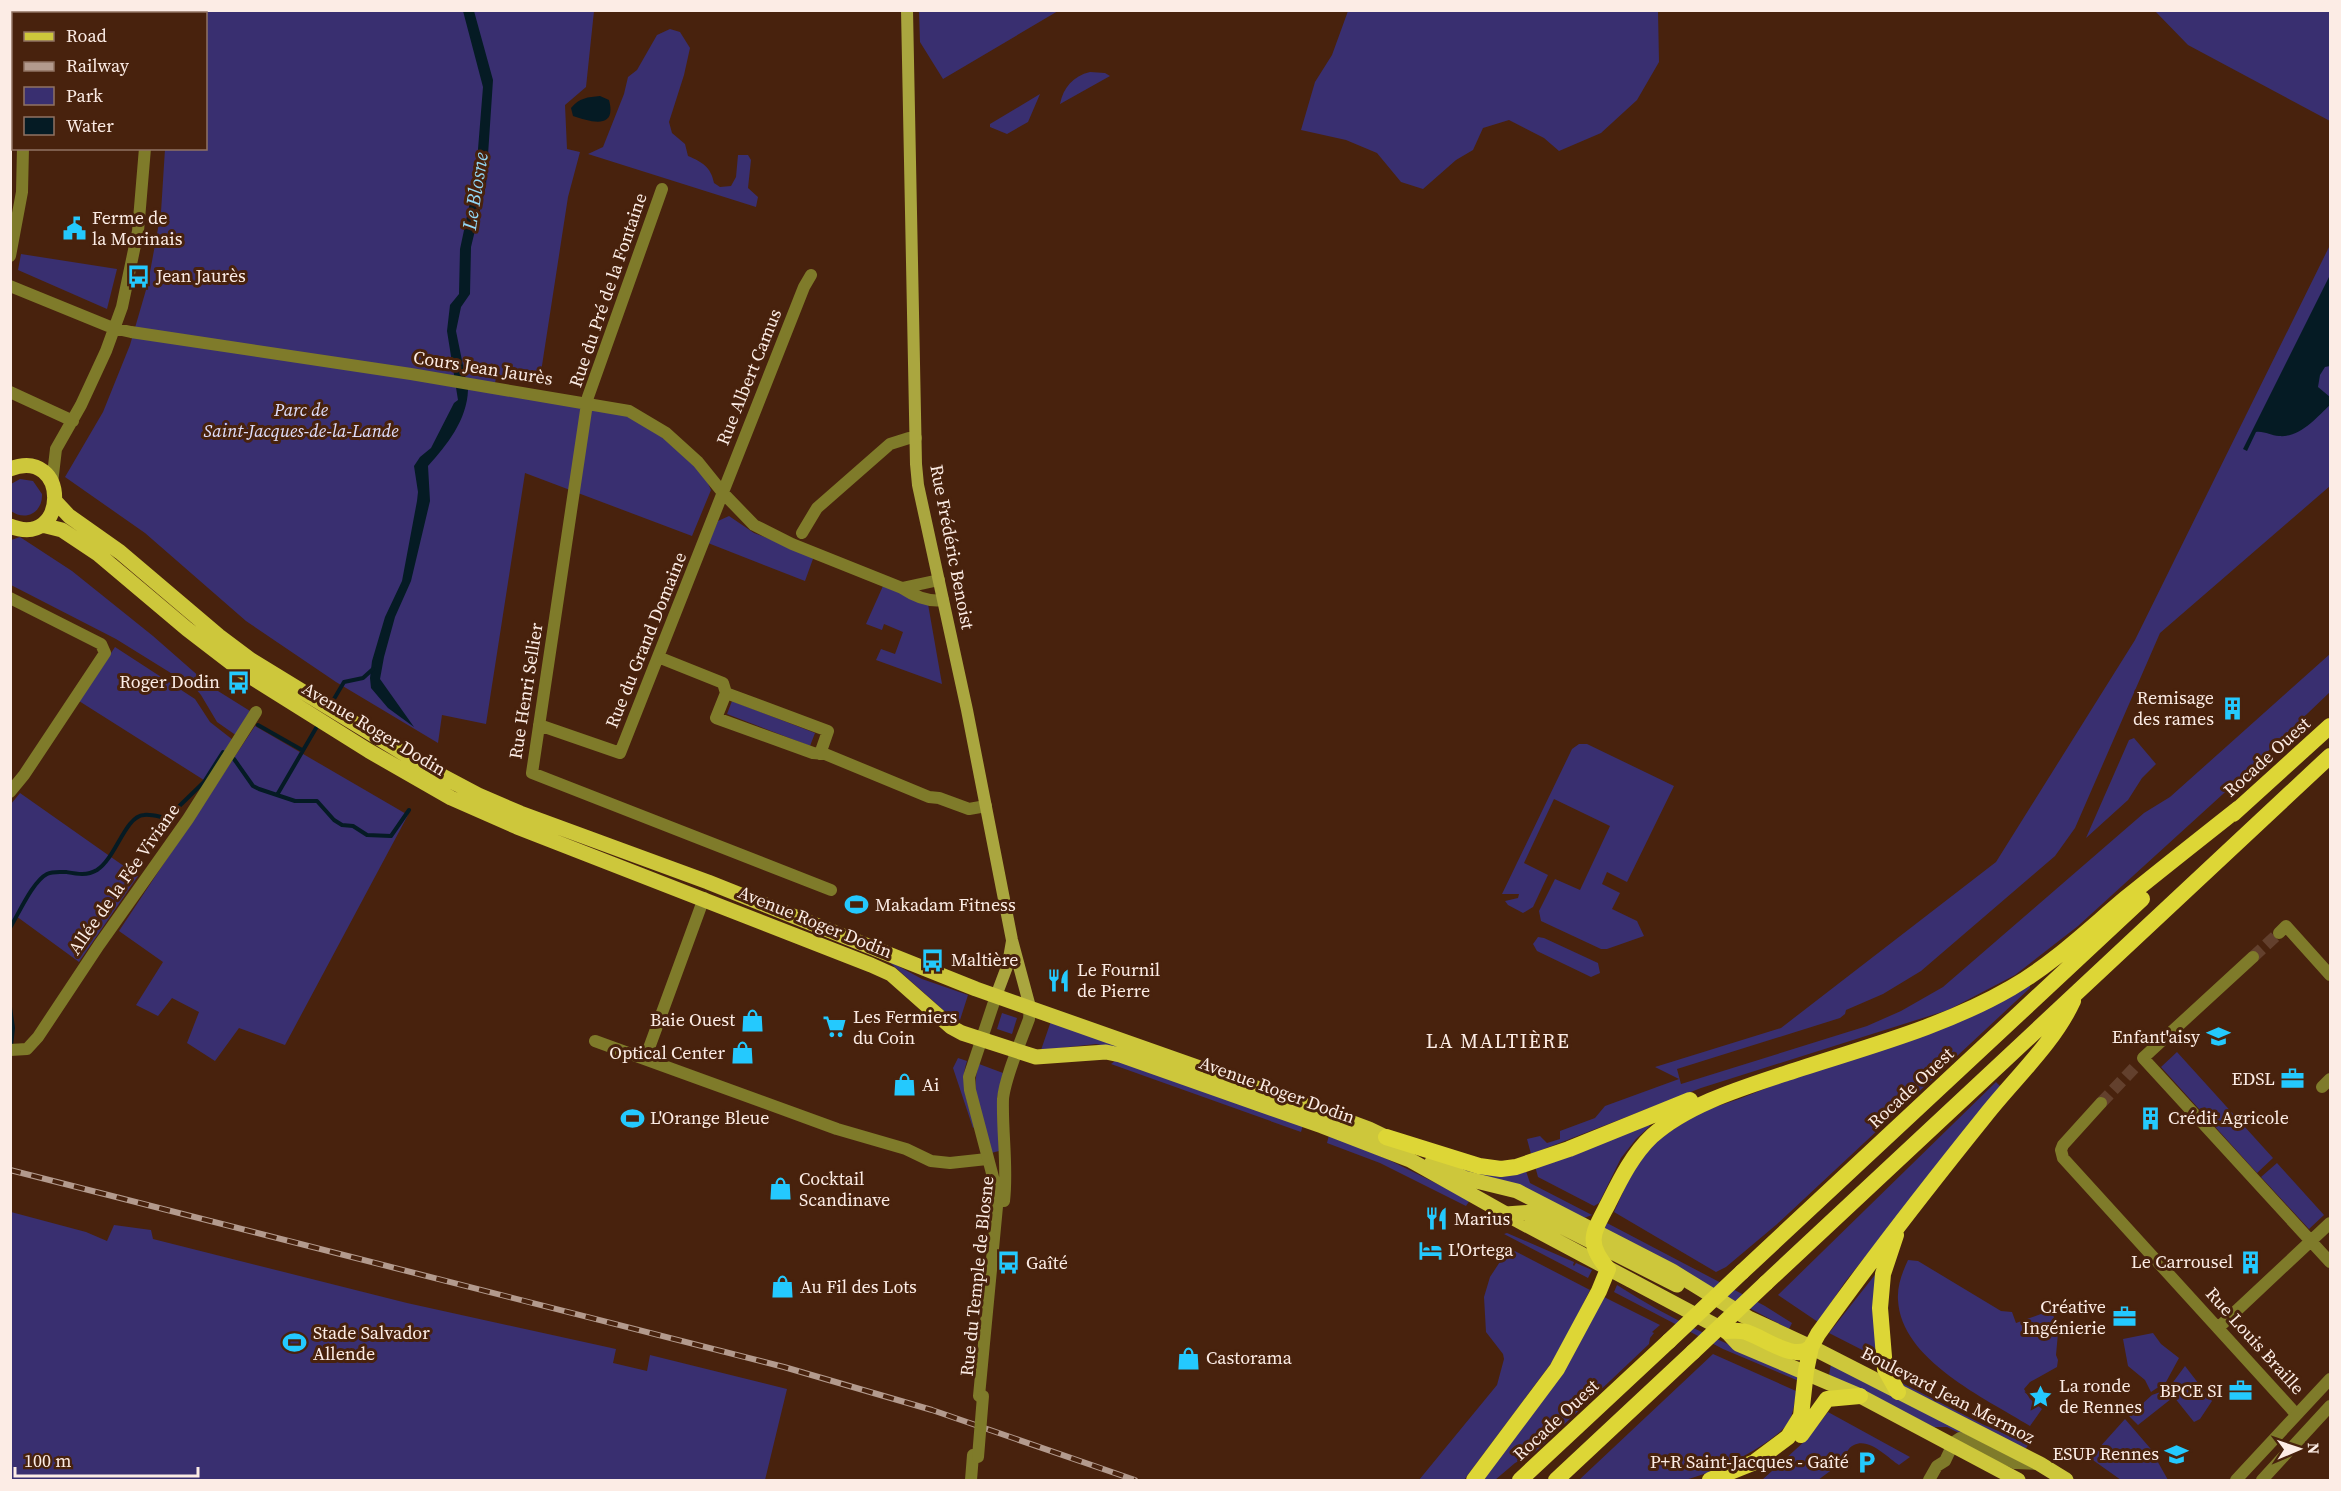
<svg xmlns="http://www.w3.org/2000/svg" width="2341" height="1491" font-family="'Source Serif 4',serif">
<style>
.green{fill:#392f70}
.water{fill:#051b24}
.lines{fill:none;stroke-linecap:round;stroke-linejoin:round}
.stream{stroke:#051b24;stroke-width:4}
.minor-tunnel{stroke:#63402d;stroke-width:12;stroke-dasharray:12 6;stroke-linecap:butt}
.minor{stroke:#7f7b2a;stroke-width:12}
.tertiary{stroke:#7f7b2a;stroke-width:12}
.secondary{stroke:#aaa63f;stroke-width:12}
.primary{stroke:#cdc73b;stroke-width:15}
.trunk{stroke:#ddd636;stroke-width:16}
.rail-casing{stroke:#b39a8d;stroke-width:6}
.rail{stroke:#48220d;stroke-width:4;stroke-dasharray:11;stroke-linecap:butt}
.tertiary-bridge{stroke:#7f7b2a;stroke-width:12}
.trunk-bridge{stroke:#ddd636;stroke-width:16}
.labels{text-anchor:middle;stroke-width:6;stroke-linejoin:round;paint-order:stroke}
.poi-label{font-size:18px;fill:#fcece5;stroke:#48220d;text-anchor:start}
.street-label{font-size:18px;fill:#fcece5;stroke:#48220d}
.park-label{font-size:18px;font-style:italic;fill:#e0dffc;stroke:#48220d}
.water-label{font-size:20px;font-style:italic;fill:#93d7f4;stroke:#48220d}
.neighbourhood-label{font-size:20px;letter-spacing:1.5px;fill:#fcece5;stroke:#48220d}
</style>
<rect width="100%" height="100%" fill="#48220d"/>
<path class="green" d="M152 11H594L586 87 565 105 567 149 580 152 568 197 539 385 496 378 494 388 629 411 698 462 711 490 692 536 525 473 486 724 442 715 438 743 336 682 246 621 145 533 65 477 103 412 130 345 148 283 161 212 165 149 206 148V14L152 13Z
M919 11V10L1058 11 943 79 920 42Z
M1348 11H1658L1659 62 1637 100 1601 133 1559 151 1544 138 1509 120 1483 128 1473 150 1456 160 1423 189 1401 182 1377 153 1346 140 1301 130 1315 82 1332 55Z
M2155 11H2330V121L2188 45Z
M670 29 680 32 690 48 684 75 669 122 672 133 685 144 688 156C702 162 711 167 714 183L720 187 731 186 736 177 738 155H748L751 160 748 188 758 197 756 207 588 154 603 147 624 94 628 77 637 70 657 35Z
M1090 72 1105 73 1110 76 1060 104C1063 88 1073 76 1090 72Z
M1040 94 1028 122 1007 134 990 127V124Z
M2330 245V486L2160 633 2075 828 2055 856 1921 971 1883 994 1846 1010 1845 1014 1840 1018 1677 1069 1681 1084 1867 1026 1901 1011 1943 987 2144 813 2170 797 2330 654V692L2223 794 2078 926 2015 975 1948 1010 1701 1088 1531 1154 1527 1139 1540 1136 1547 1143 1560 1139V1131L1595 1118 1605 1106 1679 1079 1655 1067 1781 1028 1996 862 2135 640Z
M21 254 117 269 107 309 18 270Z
M20 479 33 481 42 494C43 512 26 522 11 511V484Z
M729 516 754 533 814 556 805 581 708 543 718 521Z
M20 537 72 571 153 636 210 686 250 711 237 736 217 722 201 695 195 688 116 639 11 585V540Z
M883 586 928 604 942 684 876 660 881 649 895 654 903 632 884 624 882 630 866 624Z
M115 647 195 699 210 722 233 740 207 782 79 701Z
M732 701 815 733 810 746 727 714Z
M255 726 408 815 285 1045 239 1028 215 1061 187 1043 199 1012 172 998 158 1016 136 1005 163 962 119 931Z
M2134 738 2156 764 2142 778 2128 800 2086 838 2129 740Z
M1579 744H1587L1674 786 1627 882 1607 872 1602 884 1620 893 1612 909 1637 921 1644 936 1607 949H1601L1541 921 1539 911 1555 879 1580 890 1610 826 1554 799 1524 863 1548 875 1533 907 1523 913 1508 905 1505 901 1518 898 1519 894H1502L1572 749Z
M20 793 138 876 79 962 16 916 11 923V804Z
M1538 937 1544 938 1598 963 1600 973 1591 977 1537 951 1533 944Z
M887 960 922 979 968 995 960 1020 950 1016Z
M2030 983V988L1776 1225 1726 1267 1716 1272 1614 1212 1638 1159 1656 1141 1700 1112 1739 1099Z
M1002 1013 1017 1018 1012 1034 997 1029Z
M1051 1021 1122 1046 1121 1049 1096 1044 1041 1050Z
M2177 1052 2273 1158 2257 1173 2161 1067Z
M958 1058 967 1061C959 1084 968 1104 975 1126L973 1128 953 1068Z
M1116 1060 1303 1125 1301 1132 1111 1064Z
M979 1064 1003 1073 997 1098 999 1151 991 1153C983 1124 969 1093 979 1064Z
M1996 1082 2001 1087 1845 1282 1818 1322 1778 1295Z
M1647 1123 1650 1126 1636 1139 1621 1158 1599 1203 1594 1206 1538 1177 1535 1166Z
M1329 1135 1387 1159 1470 1200 1466 1206 1380 1163 1327 1143Z
M2277 1163 2324 1215 2309 1229 2261 1177Z
M1461 1166 1526 1171 1530 1183 1592 1215 1584 1218 1467 1175Z
M11 1212 86 1232 107 1241 114 1225 151 1230 153 1239 407 1303 616 1349 613 1363 647 1371 650 1355 787 1389 765 1480H11Z
M1607 1223 1765 1306 1792 1323 1789 1329 1608 1234 1604 1229Z
M1507 1233 1574 1262 1573 1265 1574 1266 1576 1263 1592 1270 1588 1278 1504 1234Z
M1509 1248 1590 1290 1558 1354 1464 1480H1419L1497 1385 1504 1359 1503 1354 1486 1332 1484 1297 1490 1277Z
M1908 1260 1918 1261 2001 1311 2012 1312 2016 1323 2052 1310 2058 1333 2056 1355 2058 1360 2057 1367 2030 1382 2024 1389 2030 1399 2042 1409 2030 1426C1985 1398 1901 1360 1898 1300 1897 1286 1902 1273 1908 1260Z
M1878 1271V1358L1829 1333Z
M1617 1285C1673 1322 1737 1348 1798 1375L1799 1381 1723 1349 1614 1292Z
M1604 1297 1660 1325 1652 1332 1654 1333 1650 1338 1649 1344 1534 1453 1515 1463 1495 1480H1479Z
M2153 1333 2161 1344 2179 1358 2166 1382 2151 1392 2145 1380 2128 1366 2123 1339Z
M1713 1354 1796 1391C1795 1402 1793 1418 1785 1427 1764 1449 1714 1473 1685 1480H1579Z
M1831 1364 1967 1433 1965 1436 1947 1427H1934L1829 1375Z
M2185 1366 2212 1401 2200 1419 2194 1422 2174 1397 2171 1385Z
M1896 1380 1982 1424 2029 1444 2024 1451 1907 1390Z
M2166 1390 2171 1399 2138 1425 2129 1416 2152 1395Z
M1828 1412 1910 1457 1899 1465C1888 1458 1869 1437 1854 1445 1847 1448 1847 1454 1843 1459 1837 1467 1826 1474 1818 1480H1762L1806 1440Z
M2125 1419 2150 1448 2168 1480H2121L2090 1458Z"/>
<path class="water" d="M463 11H474L493 80 486 185 471 247 470 294 461 307 456 331 468 390C467 420 447 445 428 466L430 501 411 581 395 617 384 657 380 679 414 727 388 708 371 688 370 678 372 661 385 617 402 581 417 501 418 492 414 466 420 457 431 448 454 403 458 400 447 331 450 305 459 294 460 249 476 174 483 87Z
M600 96 609 100C617 130 591 122 573 116L571 108C579 98 588 97 600 96Z
M2330 275V366L2325 367 2320 375 2318 387 2330 397V405C2317 417 2300 438 2279 436 2271 436 2265 431 2256 432L2247 451 2243 449Z"/>
<g class="lines">
<path class="stream" d="M331 704 344 682 363 678 373 669
M258 725 302 750
M234 759 253 786 259 789 295 801H317L334 820 342 825 353 826 367 835 391 836 409 810
M277 795 319 723
M10 928C19 913 33 881 47 874 53 871 60 872 66 872 77 874 87 876 97 870 116 858 125 816 144 815 151 814 160 817 167 818L204 782 223 752
M10 1007 13 1028 11 1046"/>
<path class="minor-tunnel" d="M2253 957 2279 933
M2101 1103 2137 1065"/>
<path class="minor" d="M131 10 132 14
M10 31 14 47
M662 189 588 397 532 773 831 890
M10 256 22 192 23 148
M10 286 113 328 131 332 411 374 629 411 666 433 698 462 723 493 754 525 792 544 902 588
M10 392 73 421
M52 483 56 449 81 405 106 351 122 307 138 231 145 148
M802 533 817 508 890 444 909 438H916
M939 580 902 588C914 596 929 602 943 600
M10 598 101 644 105 653 24 775 10 792
M658 657 723 683 726 693 716 718 813 753 825 754 929 797 939 798 969 809 986 806
M726 693 828 731 820 754
M539 725 620 753 804 287 811 275
M2279 933 2286 926 2330 975
M2253 957 2143 1058 2330 1262
M595 1041 837 1129 906 1149 931 1161 950 1163 987 1159
M10 1050 27 1049 38 1037 99 945 188 819 256 712
M645 1059 704 898
M2322 1087 2330 1079
M2101 1103 2063 1145 2061 1150 2063 1158 2296 1414
M2218 1328 2330 1223
M1929 1480 1937 1466 1945 1461 1954 1442 1960 1438 2015 1463 2039 1464"/>
<path class="tertiary" d="M1004 1201C1008 1167 1002 1134 1003 1099 1005 1077 1021 1041 1029 1019L1030 1007
M979 1396 998 1196 970 1090 969 1077 996 996
M971 1480 973 1455
M2236 1480 2330 1379
M2262 1480 2330 1406"/>
<path class="secondary" d="M907 10 916 464 918 485 967 710 1012 940 1030 1007
M996 996 1008 964 1012 941"/>
<path class="primary" d="M10 469C70 446 69 550 10 526
M56 502 69 516 120 552 219 636 251 660 429 769 478 795 520 813 708 882 976 989 1310 1107 1369 1129 1396 1142
M42 525 62 530 98 554 187 629 243 672 369 751 451 798 517 827 871 965 891 974 951 1027 962 1033 1036 1057 1106 1052 1120 1055 1322 1126 1410 1160 1506 1214 1726 1331 1738 1344 1860 1396 2018 1480
M1432 1162 1464 1178 1517 1191 1672 1271 1750 1319
M1506 1214 1533 1212 1677 1285
M1742 1315 1811 1347 2040 1464 2066 1480"/>
<path class="trunk" d="M2233 814 2330 726
M1386 1137 1479 1166 1501 1169 1516 1167 1569 1149 1690 1100
M1896 1235 1883 1274 1880 1308 1885 1369 1898 1392
M1742 1272 2142 899
M1766 1283 2330 756
M1726 1331C1733 1331 1740 1330 1746 1332 1763 1337 1796 1363 1811 1347
M1801 1435 1827 1399 1860 1396
M1756 1461 1788 1437 1801 1416 1806 1371 1811 1347 1818 1334C1871 1260 1927 1188 1985 1116 2014 1079 2053 1044 2073 1001
M1474 1480 1557 1369 1599 1291 1608 1269C1585 1242 1593 1233 1608 1204 1620 1180 1632 1155 1652 1136 1688 1104 1742 1088 1787 1073 1862 1048 1942 1028 2011 988 2053 964 2089 929 2126 898 2163 868 2201 838 2239 808
M1520 1480 1669 1341
M1556 1480 1693 1352
M1710 1480 1765 1458"/>
<defs>
<path id="rail" d="M10 1170 784 1367 932 1410 1135 1480"/>
</defs>
<use href="#rail" class="rail-casing"/>
<use href="#rail" class="rail"/>
<path class="tertiary-bridge" d="M978 1457 983 1396"/>
<path class="trunk-bridge" d="M1669 1341 1742 1272
M1693 1352 1766 1283"/>
</g>
<defs>
<symbol id="civic-bare" viewBox="-9 -9 18 18"><path d="M-.6-6.5H3V-4.5H.6V-3L4-1V1h2V6H-6V1h2V-1L-.6-3ZM-1.2 2.5V6h2.4V2.5Z" fill="#24c9fe" stroke="#48220d" stroke-width="2.5" paint-order="stroke"/></symbol>
<symbol id="bus-bare" viewBox="-9 -9 18 18"><path d="M-5-6H5V4H4V6H2V4H-2V6H-4V4H-5ZM-3.5-4V0h7V-4ZM-3.5 1.2v1.5H-2V1.2ZM2 1.2v1.5H3.5V1.2Z" fill="#24c9fe" stroke="#48220d" stroke-width="2.5" paint-order="stroke"/></symbol>
<symbol id="building-bare" viewBox="-9 -9 18 18"><path d="M-4-6H4V6H1V3H-1V6H-4ZM-2.5-4.3h1.7v1.8h-1.7ZM.8-4.3h1.7v1.8H.8ZM-2.5-1h1.7V.8h-1.7ZM.8-1h1.7V.8H.8Z" fill="#24c9fe" stroke="#48220d" stroke-width="2.5" paint-order="stroke"/></symbol>
<symbol id="stadium-bare" viewBox="-9 -9 18 18"><path d="M0-5a6.5 5 0 1 0 0 10a6.5 5 0 1 0 0-10ZM-3.5-1.8h7v3.6h-7Z" fill="#24c9fe" stroke="#48220d" stroke-width="2.5" paint-order="stroke"/></symbol>
<symbol id="restaurant-bare" viewBox="-9 -9 18 18"><path d="M-5-6h1v4h1v-4h1v4h1v-4h1v5L-1.5 .5V6h-2V.5L-5-1ZM5-6V6H3V1.5H1.5Q1.5-4 5-6Z" fill="#24c9fe" stroke="#48220d" stroke-width="2.5" paint-order="stroke"/></symbol>
<symbol id="shop-bare" viewBox="-9 -9 18 18"><path d="M-5-2.5h2.3a2.7 3.5 0 0 1 5.4 0H5L5.5 6h-11ZM-1.5-2.5h3a1.5 2.3 0 0 0-3 0Z" fill="#24c9fe" stroke="#48220d" stroke-width="2.5" paint-order="stroke"/></symbol>
<symbol id="supermarket-bare" viewBox="-9 -9 18 18"><path d="M-6-5.5h2.5l.6 2H6L4.5 2H-2.5L-4.4-4H-6ZM-1.5 3.2a1.3 1.3 0 1 0 .1 0ZM3 3.2a1.3 1.3 0 1 0 .1 0Z" fill="#24c9fe" stroke="#48220d" stroke-width="2.5" paint-order="stroke"/></symbol>
<symbol id="school-bare" viewBox="-9 -9 18 18"><path d="M0-5L7-2L0 1L-7-2ZM-4 1L0 2.5L4 1V4Q0 6-4 4Z" fill="#24c9fe" stroke="#48220d" stroke-width="2.5" paint-order="stroke"/></symbol>
<symbol id="office-bare" viewBox="-9 -9 18 18"><path d="M-6-3h4V-5.5h4V-3h4V5H-6ZM-1-4.5V-3h2v-1.5ZM-6 0V1H6V0Z" fill="#24c9fe" stroke="#48220d" stroke-width="2.5" paint-order="stroke"/></symbol>
<symbol id="hotel-bare" viewBox="-9 -9 18 18"><path d="M-6-4.5h1.5V1H6V5H4.5V3h-9V5H-6ZM-4 0a1.8 1.8 0 1 1 3.6 0ZM.5 0V-2.5h3Q6-2.5 6 0Z" fill="#24c9fe" stroke="#48220d" stroke-width="2.5" paint-order="stroke"/></symbol>
<symbol id="sight-bare" viewBox="-9 -9 18 18"><path d="M0-6L1.8-2.2L6-1.7L2.9 1.2L3.7 5.4L0 3.3L-3.7 5.4L-2.9 1.2L-6-1.7L-1.8-2.2Z" fill="#24c9fe" stroke="#48220d" stroke-width="2.5" paint-order="stroke"/></symbol>
<symbol id="university-bare" viewBox="-9 -9 18 18"><path d="M0-5L7-2L0 1L-7-2ZM-4 1L0 2.5L4 1V4Q0 6-4 4Z" fill="#24c9fe" stroke="#48220d" stroke-width="2.5" paint-order="stroke"/></symbol>
<symbol id="parking-bare" viewBox="-9 -9 18 18"><path d="M-3.5-5.5H1a3.5 3.5 0 0 1 0 7H-1V5.5H-3.5ZM-1-3.4V-.6H.8a1.4 1.4 0 0 0 0-2.8Z" fill="#24c9fe" stroke="#48220d" stroke-width="2.5" paint-order="stroke"/></symbol>
</defs>
<g fill-rule="evenodd">
<use href="#civic-bare" x="58" y="212" width="33" height="33"/>
<use href="#bus-bare" x="122" y="260" width="33" height="33"/>
<use href="#bus-bare" x="222" y="666" width="33" height="33"/>
<use href="#building-bare" x="2216" y="692" width="33" height="33"/>
<use href="#stadium-bare" x="840" y="888" width="33" height="33"/>
<use href="#bus-bare" x="916" y="944" width="33" height="33"/>
<use href="#restaurant-bare" x="1042" y="964" width="33" height="33"/>
<use href="#shop-bare" x="736" y="1004" width="33" height="33"/>
<use href="#supermarket-bare" x="818" y="1010" width="33" height="33"/>
<use href="#school-bare" x="2202" y="1020" width="33" height="33"/>
<use href="#shop-bare" x="726" y="1036" width="33" height="33"/>
<use href="#office-bare" x="2276" y="1062" width="33" height="33"/>
<use href="#shop-bare" x="888" y="1068" width="33" height="33"/>
<use href="#stadium-bare" x="616" y="1102" width="33" height="33"/>
<use href="#building-bare" x="2134" y="1102" width="33" height="33"/>
<use href="#shop-bare" x="764" y="1172" width="33" height="33"/>
<use href="#restaurant-bare" x="1420" y="1202" width="33" height="33"/>
<use href="#hotel-bare" x="1414" y="1234" width="33" height="33"/>
<use href="#building-bare" x="2234" y="1246" width="33" height="33"/>
<use href="#bus-bare" x="992" y="1246" width="33" height="33"/>
<use href="#shop-bare" x="766" y="1270" width="33" height="33"/>
<use href="#office-bare" x="2108" y="1300" width="33" height="33"/>
<use href="#stadium-bare" x="278" y="1326" width="33" height="33"/>
<use href="#shop-bare" x="1172" y="1342" width="33" height="33"/>
<use href="#office-bare" x="2224" y="1374" width="33" height="33"/>
<use href="#sight-bare" x="2024" y="1380" width="33" height="33"/>
<use href="#university-bare" x="2160" y="1438" width="33" height="33"/>
<use href="#parking-bare" x="1850" y="1446" width="33" height="33"/>
</g>
<g class="labels">
<g class="poi-label">
<text x="92" y="224">Ferme de<tspan x="92" dy="21">la Morinais</tspan></text>
<text x="156" y="282">Jean Jaurès</text>
<text x="220" y="688" text-anchor="end">Roger Dodin</text>
<text x="2214" y="704" text-anchor="end">Remisage<tspan x="2214" dy="21">des rames</tspan></text>
<text x="875" y="911">Makadam Fitness</text>
<text x="951" y="966">Maltière</text>
<text x="1077" y="976">Le Fournil<tspan x="1077" dy="21">de Pierre</tspan></text>
<text x="853" y="1023">Les Fermiers<tspan x="853" dy="21">du Coin</tspan></text>
<text x="735" y="1026" text-anchor="end">Baie Ouest</text>
<text x="2200" y="1043" text-anchor="end">Enfant'aisy</text>
<text x="725" y="1059" text-anchor="end">Optical Center</text>
<text x="2275" y="1085" text-anchor="end">EDSL</text>
<text x="922" y="1091">Ai</text>
<text x="650" y="1124">L'Orange Bleue</text>
<text x="2168" y="1124">Crédit Agricole</text>
<text x="799" y="1185">Cocktail<tspan x="799" dy="21">Scandinave</tspan></text>
<text x="1454" y="1225">Marius</text>
<text x="1448" y="1256">L'Ortega</text>
<text x="2233" y="1268" text-anchor="end">Le Carrousel</text>
<text x="1026" y="1269">Gaîté</text>
<text x="800" y="1293">Au Fil des Lots</text>
<text x="2106" y="1313" text-anchor="end">Créative<tspan x="2106" dy="21">Ingénierie</tspan></text>
<text x="313" y="1339">Stade Salvador<tspan x="313" dy="21">Allende</tspan></text>
<text x="1206" y="1364">Castorama</text>
<text x="2059" y="1392">La ronde<tspan x="2059" dy="21">de Rennes</tspan></text>
<text x="2223" y="1397" text-anchor="end">BPCE SI</text>
<text x="2159" y="1460" text-anchor="end">ESUP Rennes</text>
<text x="1849" y="1468" text-anchor="end">P+R Saint-Jacques - Gaîté</text>
</g>
<g class="street-label">
<text transform="translate(608 290) rotate(-71)" y="6">Rue du Pré de la Fontaine</text>
<text transform="translate(483 368) rotate(9)" y="6">Cours Jean Jaurès</text>
<text transform="translate(749 377) rotate(-68)" y="6">Rue Albert Camus</text>
<text transform="translate(952 547) rotate(79)" y="6">Rue Frédéric Benoist</text>
<text transform="translate(646 640) rotate(-68)" y="6">Rue du Grand Domaine</text>
<text transform="translate(526 691) rotate(-81)" y="6">Rue Henri Sellier</text>
<text transform="translate(374 729) rotate(31)" y="6">Avenue Roger Dodin</text>
<text transform="translate(2267 757) rotate(-42)" y="6">Rocade Ouest</text>
<text transform="translate(124 879) rotate(-55)" y="6">Allée de la Fée Viviane</text>
<text transform="translate(815 922) rotate(22)" y="6">Avenue Roger Dodin</text>
<text transform="translate(1911 1088) rotate(-43)" y="6">Rocade Ouest</text>
<text transform="translate(1277 1090) rotate(20)" y="6">Avenue Roger Dodin</text>
<text transform="translate(977 1276) rotate(-84)" y="6">Rue du Temple de Blosne</text>
<text transform="translate(2255 1341) rotate(48)" y="6">Rue Louis Braille</text>
<text transform="translate(1948 1395) rotate(27)" y="6">Boulevard Jean Mermoz</text>
<text transform="translate(1556 1420) rotate(-43)" y="6">Rocade Ouest</text>
</g>
<g class="park-label">
<text x="301" y="416">Parc de<tspan x="301" dy="21">Saint-Jacques-de-la-Lande</tspan></text>
</g>
<g class="water-label">
<text transform="translate(475 191) rotate(-81)" y="7">Le Blosne</text>
</g>
<g class="neighbourhood-label">
<text x="1498" y="1048">LA MALTIÈRE</text>
</g>
</g>
<rect width="2341" height="1491" fill="none" stroke="#fcece5" stroke-width="24"/>
<rect x="12" y="12" width="195" height="138" fill="#48220d" stroke="#907363" stroke-width="1.5"/>
<rect x="24" y="32" width="30" height="9" fill="#cdc73b" stroke="#907363" stroke-width="1.5"/>
<text x="66" y="42" font-size="18" fill="#fcece5">Road</text>
<rect x="24" y="62" width="30" height="9" fill="#b39a8d" stroke="#907363" stroke-width="1.5"/>
<text x="66" y="72" font-size="18" fill="#fcece5">Railway</text>
<rect x="24" y="87" width="30" height="18" fill="#392f70" stroke="#907363" stroke-width="1.5"/>
<text x="66" y="102" font-size="18" fill="#fcece5">Park</text>
<rect x="24" y="117" width="30" height="18" fill="#051b24" stroke="#907363" stroke-width="1.5"/>
<text x="66" y="132" font-size="18" fill="#fcece5">Water</text>
<g transform="translate(2299 1449) rotate(88)" stroke="#48220d" stroke-width="4.5" paint-order="stroke">
<path d="M0-4.5L10 22L0 15L-10 22Z" fill="#fcece5"/>
<text y="-9" font-size="16" font-weight="bold" text-anchor="middle" fill="#fcece5">N</text>
</g>
<path d="M15 1467v9h183v-9" fill="none" stroke="#fcece5" stroke-width="3"/>
<text x="24" y="1467" font-size="18" fill="#fcece5" stroke="#48220d" stroke-width="4.5" paint-order="stroke">100 m</text>
</svg>
